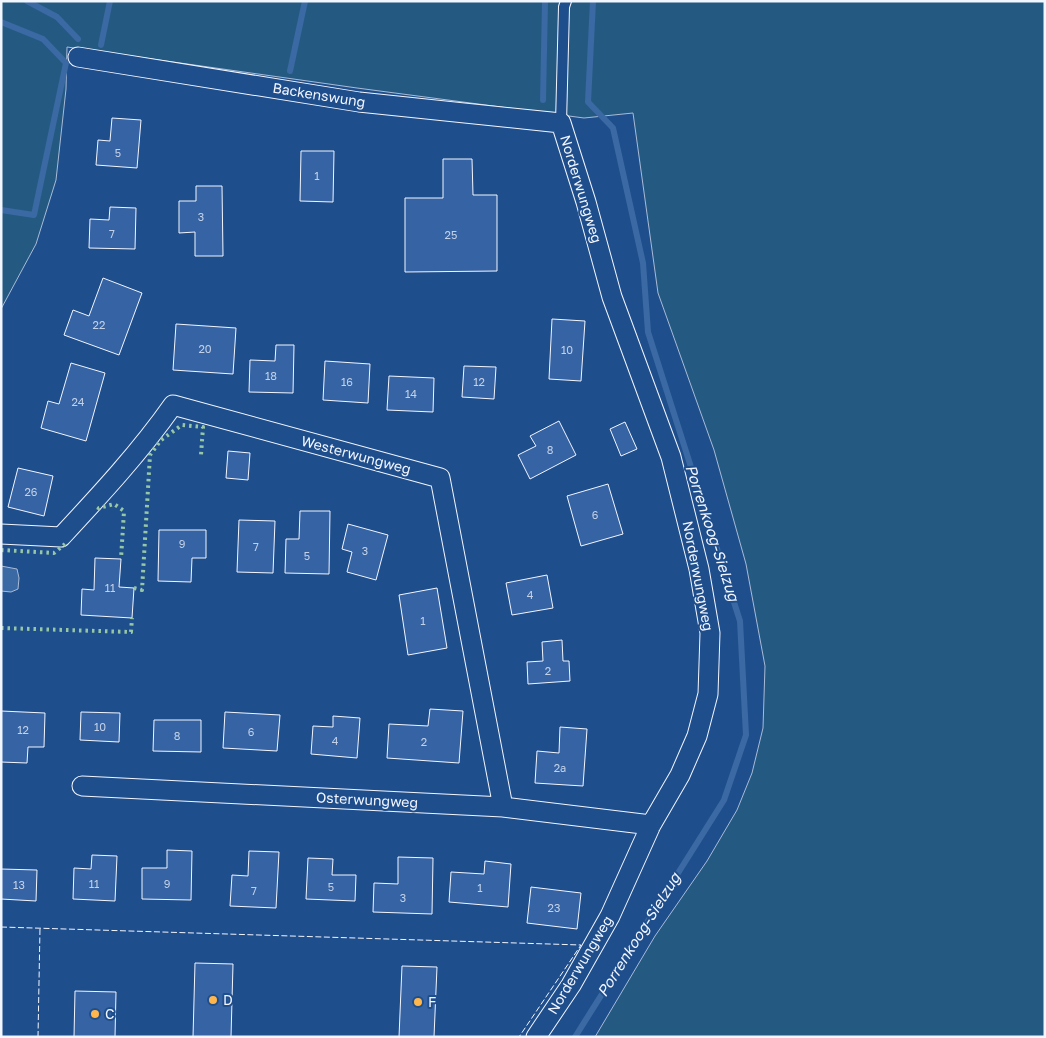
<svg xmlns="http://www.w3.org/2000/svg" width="1046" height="1038" font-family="'Golos Text',sans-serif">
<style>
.green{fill:#245a82;stroke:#a8bbd7}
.water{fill:#3b69a3;stroke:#a8bbd7}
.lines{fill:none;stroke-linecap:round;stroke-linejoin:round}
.stream{stroke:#3b69a3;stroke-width:6}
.building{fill:#3563a3;stroke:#f2f6ff}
.lane-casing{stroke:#f2f6ff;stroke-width:12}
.street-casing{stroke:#f2f6ff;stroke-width:21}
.lane{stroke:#1f4e8c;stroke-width:10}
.street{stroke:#1f4e8c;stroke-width:19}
.hedge{stroke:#97c8a6;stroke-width:4;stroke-dasharray:2.5 4;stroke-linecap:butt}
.fence{stroke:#f2f6ff;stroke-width:1;stroke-dasharray:6 2.5;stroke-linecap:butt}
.poi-dot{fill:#ffb74d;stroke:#1f4e8c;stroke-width:2}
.labels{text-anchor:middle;stroke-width:4;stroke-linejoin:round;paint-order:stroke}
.number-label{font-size:11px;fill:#c3d1e8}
.street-label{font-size:14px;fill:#f2f6ff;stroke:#1f4e8c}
.poi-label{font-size:14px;fill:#f2f6ff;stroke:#1f4e8c;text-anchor:start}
.water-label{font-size:15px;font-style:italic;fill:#f2f6ff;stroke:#1f4e8c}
</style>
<rect width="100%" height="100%" fill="#1f4e8c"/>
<path class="green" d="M1 1H1045V1037H595L655 936 707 861 737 810 752 773 763 728 765 666 746 564 714 450 658 293 633 113 584 118 357 88 67 47 66 89 56 180 36 244 1 309Z"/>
<path class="water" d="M1 566 17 569 19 578 18 589 11 592 1 591Z"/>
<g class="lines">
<path class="stream" d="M27 1 57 17 78 39
M1 22 43 39 66 63 34 215 1 210
M101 45 110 1
M290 71 305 1
M543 100 545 1
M575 1037 724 800 746 735 740 621 648 332 643 263 613 128 588 102 593 1"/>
</g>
<path class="building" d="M112 118 141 120 137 168 96 165 98 140 110 141Z
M301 151H334L333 202 300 201Z
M443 159H472L473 195H497V271L405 272V198H443Z
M196 186H222L223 256H195V232L179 233V201H196Z
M110 207 136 208 135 249 89 248 90 219 109 220Z
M103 278 142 293 119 355 64 335 73 310 89 316Z
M552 319 585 321 581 381 549 379Z
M176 324 236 328 233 374 173 370Z
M276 345H294L293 393 249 392 250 360 275 361Z
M325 361 370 364 368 403 323 400Z
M71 363 105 373 86 441 41 428 48 401 59 404Z
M464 366 496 367 494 399 462 397Z
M389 376 434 378 433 412 387 410Z
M559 421 576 455 530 479 518 455 536 446 530 436Z
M625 422 637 449 621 456 610 429Z
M228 451 250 453 248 480 226 478Z
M18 468 53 476 44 516 8 507Z
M608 484 623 534 581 546 567 496Z
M300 511H330L329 574 285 573 286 539H299Z
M239 520 275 521 273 573 237 572Z
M348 524 388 535 376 580 347 572 352 552 342 549Z
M159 530H206V558H192L191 582 158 581Z
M95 558 121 559 119 587 134 588 132 618 81 615 82 589 94 590Z
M547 575 553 608 512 615 506 583Z
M437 588 447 648 408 655 399 595Z
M562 640 563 661H569L570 681 528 684 527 662 543 661 542 642Z
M430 709 463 711 459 763 387 758 389 724 428 726Z
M1 711 45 713 44 747H28L27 763 1 762Z
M81 712 120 713 119 742 80 740Z
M225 712 280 715 277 751 223 748Z
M333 716 360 718 357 758 311 754 313 726 333 727Z
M154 720H201V752L153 751Z
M560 727 587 729 583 786 535 783 537 751 559 753Z
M167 850 192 851 191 900 142 899V868H167Z
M249 851 279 852 276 908 230 906 232 875 248 876Z
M92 855 117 856 115 901 73 899 74 868 91 869Z
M398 857 433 858 432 914 373 912 374 883 398 884Z
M308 858 333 859 332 875H356L355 901 306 899Z
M485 861 511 864 508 907 449 902 451 872 484 874Z
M1 869 37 870 36 901 1 899Z
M531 887 581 893 577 929 527 923Z
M195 963 233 964 231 1037H193Z
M402 966 437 967 434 1037H399Z
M75 991 116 992 115 1037H74Z"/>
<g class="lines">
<defs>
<path id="lane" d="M561 123 564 7 566 1"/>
<path id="street" d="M78 57 359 102 561 123 586 202 612 297 671 457 699 569 710 633 708 694 697 736 680 775 651 825 610 916 571 985 536 1037
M1 534 61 537C100 495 140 452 173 405L440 478 503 807
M82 786 503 807 651 825"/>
</defs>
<use href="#lane" class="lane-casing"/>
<use href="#street" class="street-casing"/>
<use href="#lane" class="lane"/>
<use href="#street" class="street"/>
<path class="hedge" d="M98 510 99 508 114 504 124 511 121 559
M1 550 54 553 65 544
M134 588 142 590 150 455 161 440 182 425 203 427 201 455
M1 628 131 632 132 618"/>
<path class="fence" d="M1 927 581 945 519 1037
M38 1037 40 928"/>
</g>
<g class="poi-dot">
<circle cx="213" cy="1000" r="5"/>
<circle cx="418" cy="1002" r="5"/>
<circle cx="95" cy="1014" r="5"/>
</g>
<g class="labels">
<g class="number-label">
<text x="118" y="157">5</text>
<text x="317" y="180">1</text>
<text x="201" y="221">3</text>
<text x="112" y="238">7</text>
<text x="451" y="239">25</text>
<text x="99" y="329">22</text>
<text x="205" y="353">20</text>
<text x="567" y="354">10</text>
<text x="271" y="380">18</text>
<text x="347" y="386">16</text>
<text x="479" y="386">12</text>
<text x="411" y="398">14</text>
<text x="78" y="406">24</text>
<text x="550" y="454">8</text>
<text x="31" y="496">26</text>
<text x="595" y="519">6</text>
<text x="182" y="548">9</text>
<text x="256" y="551">7</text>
<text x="365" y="555">3</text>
<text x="307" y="560">5</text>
<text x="110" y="592">11</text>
<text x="530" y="599">4</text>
<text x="423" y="625">1</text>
<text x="548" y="675">2</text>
<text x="100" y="731">10</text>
<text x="23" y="734">12</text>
<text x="251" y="736">6</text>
<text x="177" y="740">8</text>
<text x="335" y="745">4</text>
<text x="424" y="746">2</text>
<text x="560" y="772">2a</text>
<text x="94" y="888">11</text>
<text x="167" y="888">9</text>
<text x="19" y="889">13</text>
<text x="331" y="891">5</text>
<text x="480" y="892">1</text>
<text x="254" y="895">7</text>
<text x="403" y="902">3</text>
<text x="554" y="912">23</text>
</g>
<g class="street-label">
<text transform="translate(319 95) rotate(9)" y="5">Backenswung</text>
<text transform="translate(581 189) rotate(73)" y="5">Norderwungweg</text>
<text transform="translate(356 455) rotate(15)" y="5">Westerwungweg</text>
<text transform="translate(698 576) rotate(79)" y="5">Norderwungweg</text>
<text transform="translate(367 800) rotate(3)" y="5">Osterwungweg</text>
<text transform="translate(580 965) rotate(-59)" y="5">Norderwungweg</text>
</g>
<g class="poi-label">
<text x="223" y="1005">D</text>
<text x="428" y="1007">F</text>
<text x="105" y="1019">C</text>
</g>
<g class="water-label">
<text transform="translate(712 533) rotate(72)" y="5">Porrenkoog-Sielzug</text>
<text transform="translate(639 935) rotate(-58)" y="5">Porrenkoog-Sielzug</text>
</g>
</g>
<rect width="1046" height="1038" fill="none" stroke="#f2f6ff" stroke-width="5"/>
</svg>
